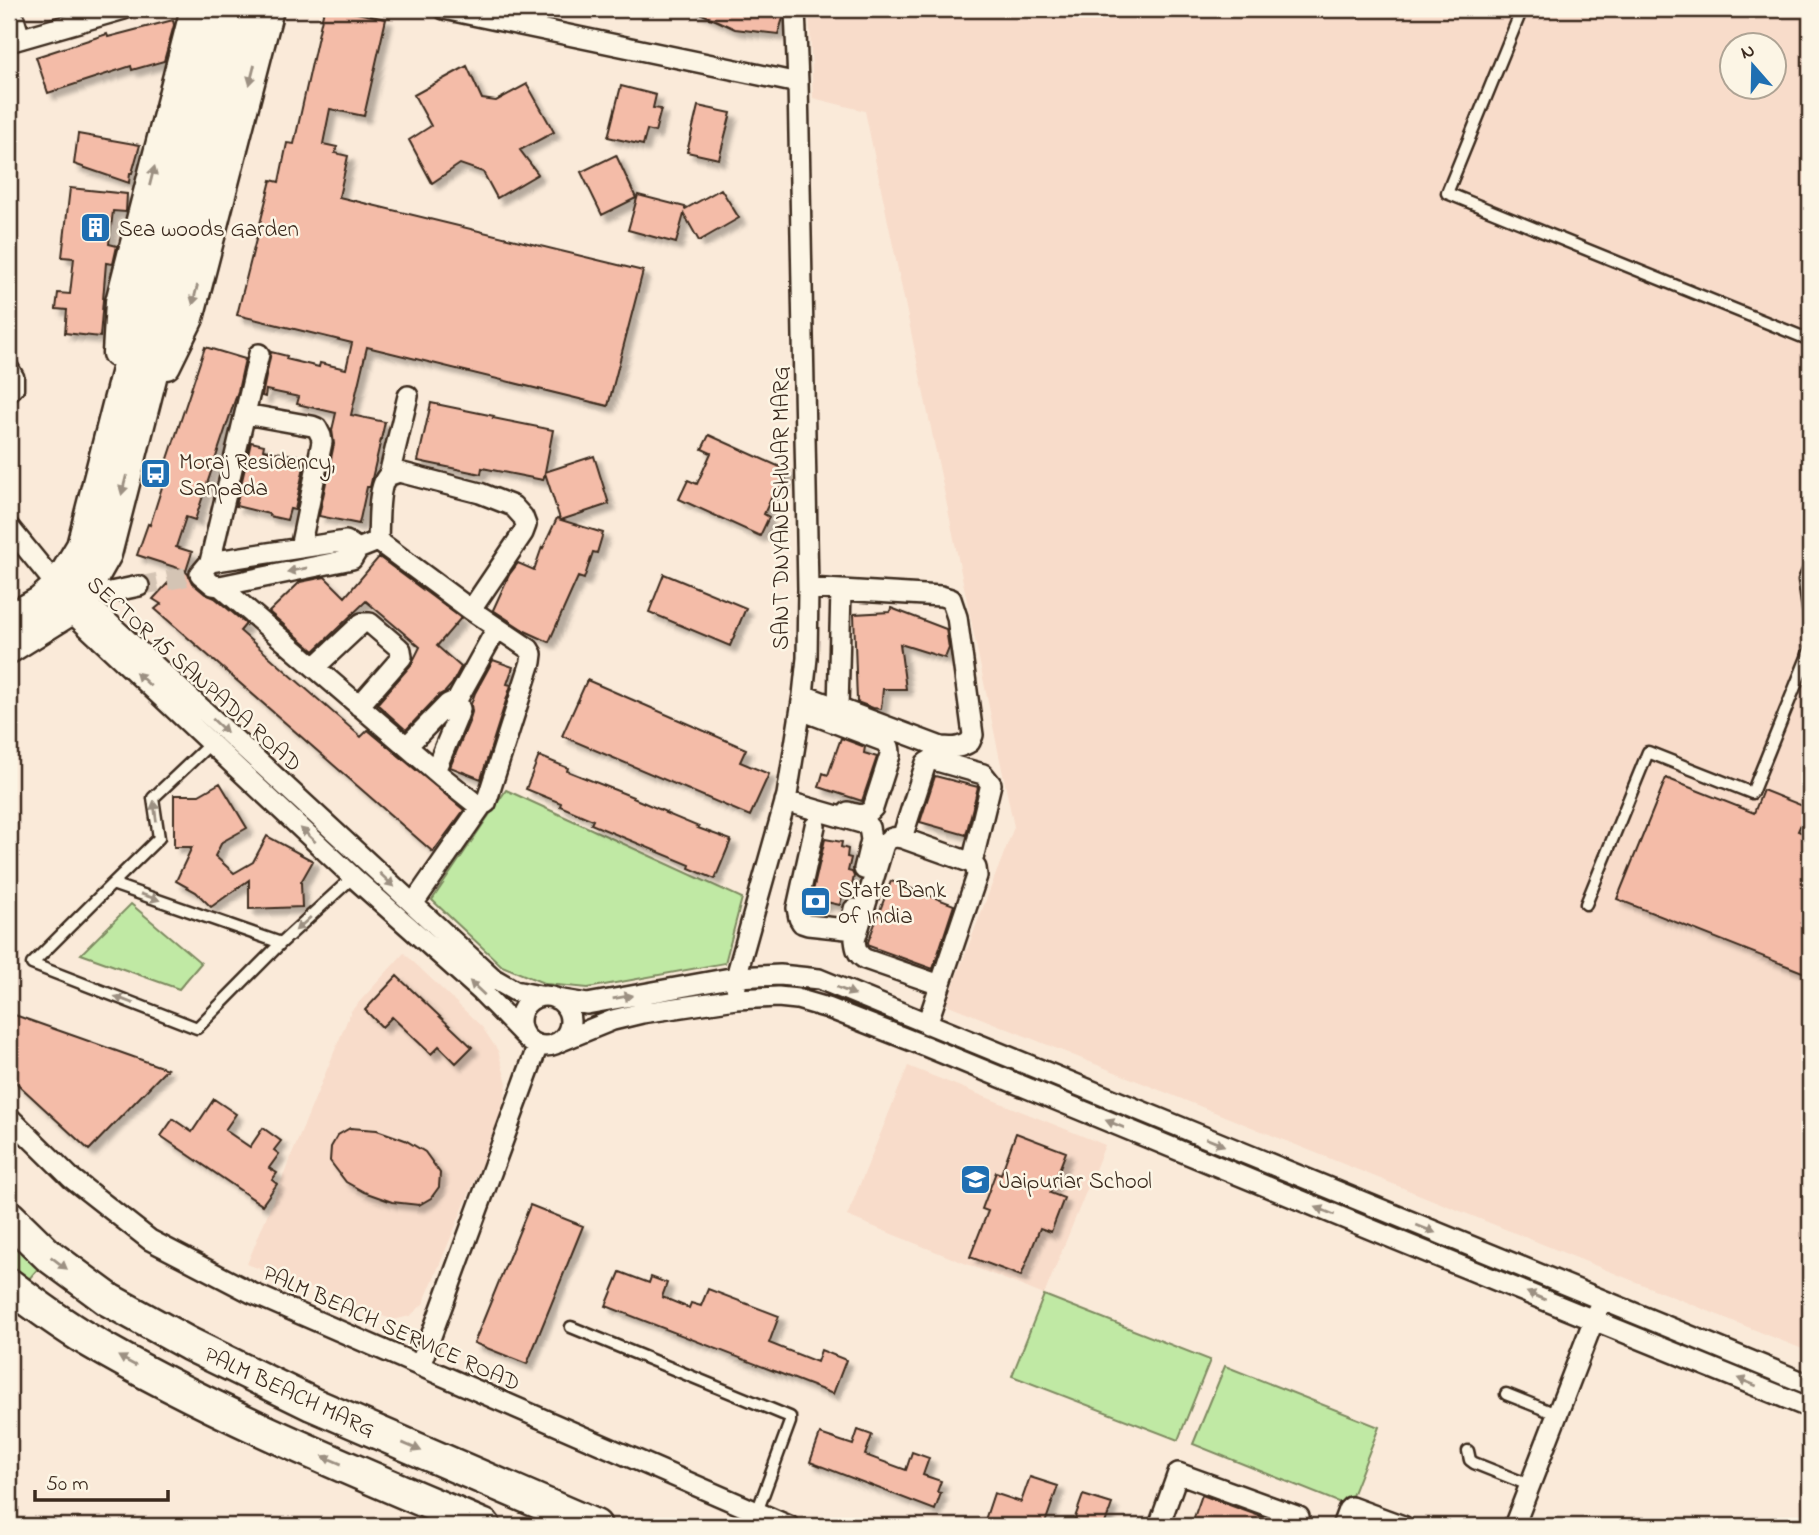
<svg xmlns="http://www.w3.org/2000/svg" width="1819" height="1535" font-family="'Indie Flower',sans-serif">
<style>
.built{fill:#f8dcca;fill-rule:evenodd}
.green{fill:#c0e9a4;stroke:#7e8a61;stroke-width:2}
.building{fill:#f4bca8;stroke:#3b2a1e;stroke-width:2;filter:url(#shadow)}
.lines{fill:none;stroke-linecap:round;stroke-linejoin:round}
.minor-tunnel{stroke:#d4c4b4;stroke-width:19;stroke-dasharray:19 10;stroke-linecap:butt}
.service-casing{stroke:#3b2a1e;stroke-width:15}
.minor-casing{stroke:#3b2a1e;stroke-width:24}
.secondary-casing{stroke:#3b2a1e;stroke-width:33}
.primary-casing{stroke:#3b2a1e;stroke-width:37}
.service{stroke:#fcf5e5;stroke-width:10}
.minor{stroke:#fcf5e5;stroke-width:19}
.secondary{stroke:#fcf5e5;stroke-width:28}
.primary{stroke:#fcf5e5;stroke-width:32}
.oneway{fill:#9c9082}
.labels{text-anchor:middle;stroke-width:5;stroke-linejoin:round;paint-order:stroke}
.poi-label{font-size:23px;fill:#3b2a1e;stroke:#fcf5e5;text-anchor:start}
.street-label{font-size:23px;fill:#3b2a1e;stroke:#fcf5e5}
</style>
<defs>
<filter id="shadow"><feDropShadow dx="6" dy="6" stdDeviation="2" flood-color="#0004"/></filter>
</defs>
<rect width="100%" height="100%" fill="#faead9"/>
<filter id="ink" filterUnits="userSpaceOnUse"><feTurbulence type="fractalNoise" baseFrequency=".0143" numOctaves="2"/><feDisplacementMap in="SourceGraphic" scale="14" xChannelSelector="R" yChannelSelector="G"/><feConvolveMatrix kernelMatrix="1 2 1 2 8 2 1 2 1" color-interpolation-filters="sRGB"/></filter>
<g filter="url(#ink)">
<path class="built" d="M809 9H1810V1352L946 1004 1014 827 865 111 813 98ZM1731 46H1773V88H1731Z
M404 953 482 1027 498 1051 507 1083 502 1115 423 1304 410 1316 393 1320 247 1264 351 1011Z
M908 1066 1105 1145 1044 1295 847 1216Z"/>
<path class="green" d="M506 790 742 898 725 963 588 988 546 984 502 966 432 900Z
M131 904 201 963 179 989 81 954Z
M9 1236 41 1265 29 1279 9 1264Z
M1044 1295 1210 1360 1178 1440 1012 1376Z
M1225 1366 1379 1427 1348 1506 1193 1444Z"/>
<path class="building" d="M324 9H337L386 19 364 116 330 109 323 144 337 147 335 153 348 156 339 197 643 271 608 406 367 347 351 415 385 422 371 483 370 487H367L359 524 319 516 334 444 332 430 336 413 297 404 299 397 266 390 265 397 262 396 271 352 287 356 286 359 319 367 320 363 346 369 352 343 237 315 271 180 279 182 287 143 294 144Z
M691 9H783V18L778 34 735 29Z
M173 20 174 25 164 61 132 70 131 66 48 93 36 57 107 34 108 37Z
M467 66 482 99 496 101 527 84 554 132 520 150 538 174 497 198 483 172 460 164 432 183 409 140 431 126 414 95Z
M621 86 656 95 653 108 661 109 655 132 647 130 643 145 608 137Z
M698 106 731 113 719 159 687 152Z
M78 134 140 145 132 173H130L129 183 74 164Z
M616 155 636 198 602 215 581 172Z
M70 188 127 194 126 212 113 211 109 244 117 246 113 264 106 263 100 337 65 333 67 310 56 309 58 293 70 294 74 258 62 257Z
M721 189 739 218 699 241 684 214 676 243 628 230 638 195 685 207V209Z
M205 347 245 359 238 391 195 520 186 517 176 547 192 552 186 571 184 570 188 574 192 583 205 594 215 598 246 624 240 631 361 737 368 730 464 810 433 852 155 609 161 604 153 599 181 569 137 555 148 524 150 525 163 484 160 483Z
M431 403 494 416 493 418 553 430 545 472 594 456 609 504 561 520 603 533 597 553 593 552 584 579 578 577 549 642 525 631 493 610 509 575 518 563 534 570 542 547 543 548 557 518 560 519 545 473 543 480 482 468 481 474 418 461Z
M709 435 789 471 781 489 776 487 764 514 769 517 760 536 679 499 688 480 697 484 711 453 702 449Z
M251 442 264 445 263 450 306 457 295 510 290 509 287 520 269 516V514L236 506Z
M379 557 461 618 437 646 461 667 452 684 445 692 439 695 406 730 377 704 411 665 420 647 366 601 314 651 269 612 300 582 325 577 345 597Z
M664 574 746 608 730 646 649 612Z
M891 608 946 629 949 648 945 658 900 644 906 689H883L881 709 873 708 857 702 854 614 890 612Z
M493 660 513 667 507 684 511 685 481 779 450 767 469 722 472 712 471 704 475 693Z
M587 680 746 749 740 762 769 774 750 816 562 736Z
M841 738 865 747 864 753 877 757 862 801 819 787 823 773 828 775Z
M539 756 568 768 567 771 633 797V798L666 812 665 813 699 827 698 828 731 840 715 879 689 868 690 865 591 824 593 820 560 806 561 803 526 789Z
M935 776 978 787 966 835 920 822Z
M1666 778 1754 813 1763 790 1808 808 1798 831 1810 836V975L1617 899Z
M220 783 247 828 222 842 215 856 234 873 253 862 267 836 313 861 301 882 302 907 249 909V880L211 907 196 892 176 881 192 847H174V795H199Z
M825 839 842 842 841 847 848 849 847 857 851 858 848 871 852 872 854 876 852 886 845 885 840 905 826 902 825 906 810 904Z
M891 881 954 905 933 969 869 946 868 942Z
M397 976 472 1047 456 1063 439 1046 431 1054 392 1017 382 1027 365 1010Z
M9 1013 80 1038 167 1069 89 1150 9 1076Z
M214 1099 236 1114 225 1130 250 1147 263 1128 281 1141 274 1150 279 1154 269 1168 277 1173 272 1180 277 1184 262 1205 161 1136 173 1119 192 1132Z
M350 1128 377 1130 405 1140 425 1152 440 1173 439 1187 431 1198 419 1205 392 1202 364 1192 346 1182 330 1161 331 1147 338 1135Z
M1016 1133 1066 1152 1050 1193 1064 1198 1051 1232 1040 1228 1021 1276 970 1257 988 1211 982 1209 996 1172 1001 1174Z
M530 1205 583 1226 527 1364 474 1343Z
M620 1272 649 1283 651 1277 667 1283 662 1297 689 1308 691 1303 701 1306 708 1289 779 1316 769 1343 817 1362 821 1350 846 1360 833 1394 606 1306Z
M858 1430 872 1435 865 1455 906 1470 912 1452 929 1458 923 1475 941 1481 937 1492 941 1493 935 1510 810 1462 820 1434 853 1445Z
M1030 1477 1058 1486 1044 1526H983L994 1493 1021 1502Z
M1083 1495 1112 1504 1104 1526H1072Z
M1202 1495 1284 1525V1526H1191Z"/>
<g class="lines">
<path class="minor-tunnel" d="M139 586 200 574"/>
<defs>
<path id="service" d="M1522 9 1447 193 1810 340
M9 360 18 376V389L9 398
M1810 566 1804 580 1810 623
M112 884 159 838 153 798 211 743
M1586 904 1648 752 1752 793 1810 650
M281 943 112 884 32 964 197 1028 281 943 353 877
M571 1327 790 1417V1422L757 1512
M1506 1394 1556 1414
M1468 1451 1470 1460 1474 1463 1529 1485"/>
<path id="minor" d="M11 9 20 38
M444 9 798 83
M9 42 124 9
M245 414 312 426 317 428 321 436 322 442 300 548
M389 475 408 396
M9 527 57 586 70 611 353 877 482 992 525 1036
M378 541C379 527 377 485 388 476 390 475 396 473 399 472L480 493 513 506 523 517 526 525 523 533 471 610
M358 549 346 541 210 562 200 574 213 585 220 586 352 559 358 549 378 541
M210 562 259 354
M220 586 441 776 476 804 482 805 486 803 531 662 532 654 529 649 471 610 378 541
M71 593 82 598 494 979 515 991 540 996
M82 598 139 586
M315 667 362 623H370L398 647 401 650 402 657 359 706
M803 695 941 747C953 748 961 748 970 742L973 735 957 617 951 599 941 596 808 588
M457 700 497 628
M838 708 841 590
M801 710 883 741C890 745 890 748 890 755L873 808C866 817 859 815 848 812
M407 746 448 704 457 700 460 709 457 718 435 771
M785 801 865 824 869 827 871 840 864 869
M815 826 797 908 799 918 802 923 808 925 846 929 850 927 854 909
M902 838 926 763 931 760 937 761 983 774 991 784 972 863
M413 904 482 805
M736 987V977L787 795 803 695 807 658 808 588 798 83 795 9
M520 1021a25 25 0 1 1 50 0a25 25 0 1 1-50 0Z
M556 999 587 1004 736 977 780 975 819 979 1810 1385
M927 1024 977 876 976 868 972 863 902 838C894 836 889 838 884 844L855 940C856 949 857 954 865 959L940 985
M554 1044 613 1020 642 1013 736 999 778 997 797 999 828 1008 925 1046 1392 1238 1810 1408
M9 1117 71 1178 150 1240 252 1293 789 1526
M420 1366 538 1045
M1159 1526 1178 1473 1299 1517 1296 1526
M1342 1526 1348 1510 1351 1507 1403 1526
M1514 1526 1598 1309"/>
<path id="secondary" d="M117 353 120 302 195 9
M166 365 189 318 269 9
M9 619 40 601 57 586 81 546 218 9
M9 649 70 611 82 598 107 554 246 9"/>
<path id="primary" d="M9 1217 48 1255 109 1300 189 1344 312 1404 595 1526
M9 1285C34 1304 61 1324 88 1340 214 1414 350 1469 484 1526"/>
</defs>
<use href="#service" class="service-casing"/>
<use href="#minor" class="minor-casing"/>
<use href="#secondary" class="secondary-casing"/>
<use href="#primary" class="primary-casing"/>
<use href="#service" class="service"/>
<use href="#minor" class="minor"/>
<use href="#secondary" class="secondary"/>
<use href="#primary" class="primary"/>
</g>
<defs><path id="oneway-solid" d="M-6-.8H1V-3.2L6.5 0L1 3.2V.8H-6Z" transform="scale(1.75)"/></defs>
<g class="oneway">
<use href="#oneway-solid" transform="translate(252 75) rotate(104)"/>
<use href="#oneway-solid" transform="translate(152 176) rotate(-76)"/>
<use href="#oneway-solid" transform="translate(195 295) rotate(104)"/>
<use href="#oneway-solid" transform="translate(124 485) rotate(104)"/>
<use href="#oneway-solid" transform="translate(297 570) rotate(169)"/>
<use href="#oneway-solid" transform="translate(143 679) rotate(-137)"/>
<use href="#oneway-solid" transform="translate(220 726) rotate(43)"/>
<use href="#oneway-solid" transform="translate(155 811) rotate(-98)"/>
<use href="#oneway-solid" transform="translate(308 835) rotate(-137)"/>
<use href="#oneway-solid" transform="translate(387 880) rotate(43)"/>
<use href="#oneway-solid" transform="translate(150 897) rotate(19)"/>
<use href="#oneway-solid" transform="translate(303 924) rotate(138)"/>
<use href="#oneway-solid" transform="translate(477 988) rotate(-137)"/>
<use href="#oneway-solid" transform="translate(846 991) rotate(22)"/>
<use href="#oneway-solid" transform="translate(623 997) rotate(-10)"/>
<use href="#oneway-solid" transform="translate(124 1000) rotate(-159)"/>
<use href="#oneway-solid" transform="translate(1115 1124) rotate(-158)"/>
<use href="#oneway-solid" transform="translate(1215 1142) rotate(22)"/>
<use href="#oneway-solid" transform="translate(1325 1211) rotate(-158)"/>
<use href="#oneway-solid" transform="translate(1426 1229) rotate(22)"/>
<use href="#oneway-solid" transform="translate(59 1263) rotate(37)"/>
<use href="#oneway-solid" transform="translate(1536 1296) rotate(-158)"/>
<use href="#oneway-solid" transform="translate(127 1361) rotate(-151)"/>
<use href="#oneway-solid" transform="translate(1747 1382) rotate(-158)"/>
<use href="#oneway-solid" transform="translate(412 1447) rotate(23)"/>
<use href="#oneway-solid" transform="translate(332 1460) rotate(-157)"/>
</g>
</g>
<defs>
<symbol id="building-square" viewBox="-11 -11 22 22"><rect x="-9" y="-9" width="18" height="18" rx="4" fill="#1f6fb2" stroke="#fcf5e5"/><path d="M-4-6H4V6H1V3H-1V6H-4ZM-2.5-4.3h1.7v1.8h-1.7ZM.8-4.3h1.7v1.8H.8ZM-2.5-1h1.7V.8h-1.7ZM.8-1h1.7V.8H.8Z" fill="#fff"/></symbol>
<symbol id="bus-square" viewBox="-11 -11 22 22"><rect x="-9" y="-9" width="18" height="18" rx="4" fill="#1f6fb2" stroke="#fcf5e5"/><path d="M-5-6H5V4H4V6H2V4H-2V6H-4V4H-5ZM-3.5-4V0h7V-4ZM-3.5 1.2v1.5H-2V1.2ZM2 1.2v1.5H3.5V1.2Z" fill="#fff"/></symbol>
<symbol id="bank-square" viewBox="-11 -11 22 22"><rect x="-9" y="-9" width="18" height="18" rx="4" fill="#1f6fb2" stroke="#fcf5e5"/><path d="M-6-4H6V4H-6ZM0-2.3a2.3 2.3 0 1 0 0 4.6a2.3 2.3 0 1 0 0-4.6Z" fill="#fff"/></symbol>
<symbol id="school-square" viewBox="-11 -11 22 22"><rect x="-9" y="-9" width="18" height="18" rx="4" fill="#1f6fb2" stroke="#fcf5e5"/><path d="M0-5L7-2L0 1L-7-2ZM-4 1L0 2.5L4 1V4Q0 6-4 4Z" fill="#fff"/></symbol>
</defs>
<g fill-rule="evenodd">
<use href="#building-square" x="78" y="210" width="35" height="35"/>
<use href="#bus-square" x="138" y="456" width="35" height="35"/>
<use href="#bank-square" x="798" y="884" width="35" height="35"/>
<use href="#school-square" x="958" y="1162" width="35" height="35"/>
</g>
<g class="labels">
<g class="poi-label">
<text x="118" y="236">Sea woods Garden</text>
<text x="179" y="469">Moraj Residency,<tspan x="179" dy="26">Sanpada</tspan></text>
<text x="838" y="897">State Bank<tspan x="838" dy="26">of India</tspan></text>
<text x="999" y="1188">Jaipuriar School</text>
</g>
<g class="street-label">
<text transform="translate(780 508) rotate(-90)" y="8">SANT DNYANESHWAR MARG</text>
<text transform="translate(195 673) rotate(42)" y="8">SECTOR 15 SANPADA ROAD</text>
<text transform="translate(392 1327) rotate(24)" y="8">PALM BEACH SERVICE ROAD</text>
<text transform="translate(290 1391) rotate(25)" y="8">PALM BEACH MARG</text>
</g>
</g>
<rect width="1819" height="1535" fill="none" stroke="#fcf5e5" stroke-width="35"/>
<rect x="18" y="18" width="1784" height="1500" fill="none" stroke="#3b2a1e" stroke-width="2.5" filter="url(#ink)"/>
<g transform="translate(1753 66) rotate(340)"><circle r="33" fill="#fcf5e5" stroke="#afa495" stroke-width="2"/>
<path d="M0-5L12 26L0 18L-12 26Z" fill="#1f6fb2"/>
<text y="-10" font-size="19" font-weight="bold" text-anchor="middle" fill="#3b2a1e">N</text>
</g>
<path d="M35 1490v10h133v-10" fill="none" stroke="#3b2a1e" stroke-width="3.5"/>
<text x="46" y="1490" font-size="21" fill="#3b2a1e" stroke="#fcf5e5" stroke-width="5" paint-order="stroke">50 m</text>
</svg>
